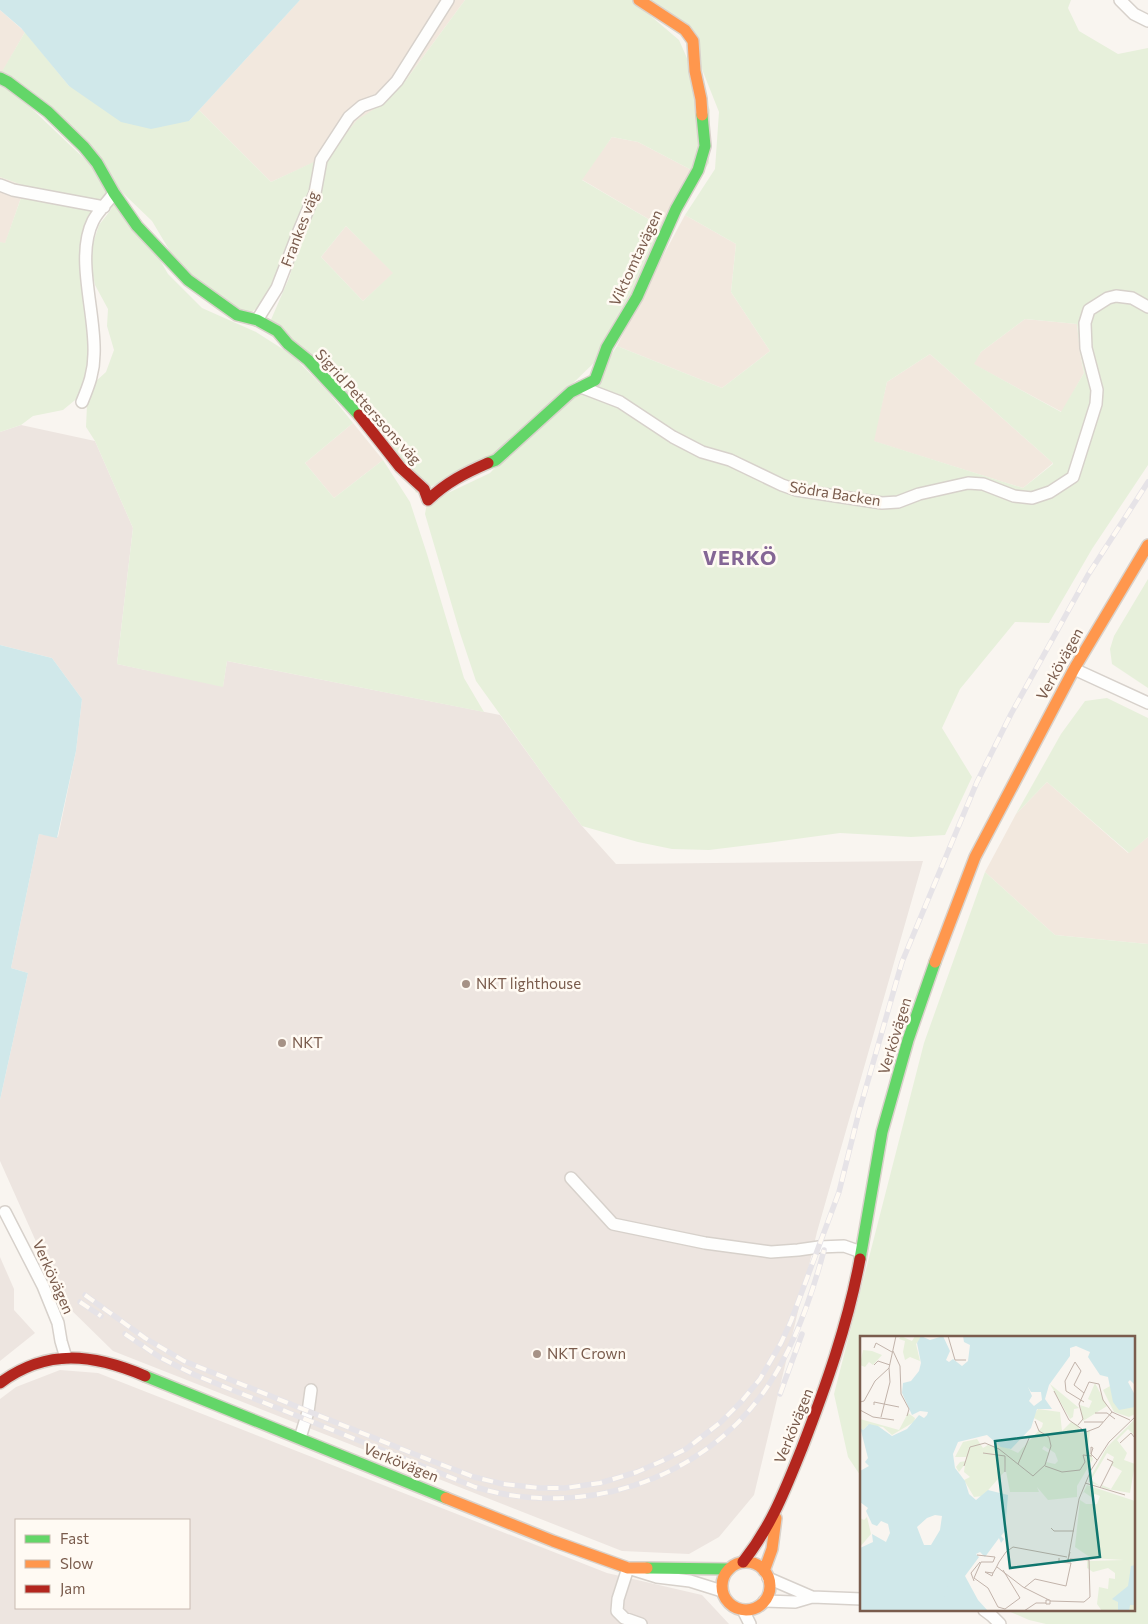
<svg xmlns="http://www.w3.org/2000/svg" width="1148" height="1624" font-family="Commissioner,sans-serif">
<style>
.residential{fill:#f2e8de}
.industrial{fill:#ede5e0;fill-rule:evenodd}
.green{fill:#e7f0db;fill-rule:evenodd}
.water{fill:#d0e8ea}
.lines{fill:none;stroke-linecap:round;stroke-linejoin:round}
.street-casing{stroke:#d7d1cb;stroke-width:14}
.fast-casing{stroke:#d9d2cb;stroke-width:14}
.slow-casing{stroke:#d9d2cb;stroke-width:14}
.jam-casing{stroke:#d9d2cb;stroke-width:14}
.street{stroke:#fefefd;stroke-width:11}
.fast{stroke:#63d668;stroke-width:11}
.slow{stroke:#ff974d;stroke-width:11}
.jam{stroke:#b3261e;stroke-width:11}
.rail-casing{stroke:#e6e3e7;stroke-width:5.5}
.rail{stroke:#fffaf3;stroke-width:4;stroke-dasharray:11;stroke-linecap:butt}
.poi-dot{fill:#a69286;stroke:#fffaf3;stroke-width:2}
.labels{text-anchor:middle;stroke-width:5;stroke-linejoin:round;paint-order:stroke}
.street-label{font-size:15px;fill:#7a5c4d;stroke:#fffaf3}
.poi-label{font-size:15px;fill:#7a5c4d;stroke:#fffaf3;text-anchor:start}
.district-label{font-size:20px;font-weight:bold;letter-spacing:1px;fill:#846695;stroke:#fffaf3}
.inset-river{fill:none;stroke:#d0e8ea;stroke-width:2.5}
.inset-road{fill:none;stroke:#c2b3aa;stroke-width:1}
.view{fill:#0f766e;fill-opacity:0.15;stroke:#0f766e;stroke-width:2.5}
.inset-edge{fill:none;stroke:#7a5c4d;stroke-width:2.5}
</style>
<rect width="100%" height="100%" fill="#f9f5f0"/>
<path class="residential" d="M300 0H465L403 84 328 156 271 182 199 110Z
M0 10 25 32 0 76Z
M612 137 638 142 701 175 667 230 581 179Z
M0 177 25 186 5 244 0 242Z
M685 215 736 244 731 292 770 351 722 388 617 346 648 284Z
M346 226 394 273 363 301 321 257Z
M1025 319 1077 324 1080 353 1084 373 1062 412 973 364 981 352Z
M930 354 1053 463 1023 488 873 441 887 382Z
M353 423 383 460 334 498 305 463Z
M1047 782 1128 853 1148 837V944L1055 935 985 872 1016 814Z"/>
<path class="industrial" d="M21 425 95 441 133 528 117 664 223 686 227 661 500 715 550 784 582 826 616 864 923 861 817 1232 754 1495 719 1537 689 1554 622 1551 113 1351 63 1302 0 1161V1100L28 973 11 968 39 834 58 837 76 751 82 699 52 658 0 645V432Z
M0 1257 14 1289V1310L35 1333 0 1361Z
M60 1370 98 1373 607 1573 702 1595 729 1624H0V1399L16 1387ZM16 1520H189V1608H16Z"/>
<path class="green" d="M465 0H632L679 40 710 110 709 163 701 175 638 142 612 137 582 180 667 230 599 358 506 448 453 477 416 493 408 475 270 322 289 278 301 241 320 198 328 156 357 120 382 104 403 84ZM346 226 393 273 363 301 321 257Z
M648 0H1071L1068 8 1079 31 1118 54 1148 48V465L1092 549 1049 623 1015 622 960 689 942 728 972 777 945 835 911 837 840 833 767 843 709 850 672 849 638 842 582 826 550 784 476 681 460 633 425 514 427 503 490 473 537 423 605 365 617 346 722 388 770 351 731 292 736 244 685 215 715 169 719 112 692 44ZM1025 319 1077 324 1080 353 1084 373 1061 412 974 364 981 352ZM930 354 1053 463V464L1023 488 874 441 887 382Z
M25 32 69 86 189 121 199 110 271 182 318 160 312 192 274 283 257 308 248 315 183 273 152 221 0 75Z
M0 83 11 89 91 165 110 192 102 202 25 186 0 177Z
M22 195 97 210 91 219V353L86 380 80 396 63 410 33 416 21 425 0 432V242L5 243Z
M114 202 144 232 168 274 202 308 256 332 292 355 328 392 353 423 305 463 334 498 383 460 410 502 427 554 464 678 484 712 227 661 223 687 117 664 133 528 95 441 86 427 87 405 95 382 106 372 114 350 107 326 108 309 95 285 91 266 93 243 99 225 110 211Z
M1148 579V688L1112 664 1110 649 1114 636Z
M1107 698 1148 718V837L1129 853 1047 782 1016 814 1061 734 1085 701Z
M985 872 1055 935 1148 944V1624H1046L1029 1620 1006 1610H1134V1338H862V1478L848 1457 834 1394 924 1043Z"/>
<path class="water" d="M0 0H300L189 121 151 129 121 122 69 86 21 28 0 10Z
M0 645 52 658 82 699 76 751 57 838 39 834 11 968 28 973 0 1100Z"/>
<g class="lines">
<defs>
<path id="street" d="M1120 0 1134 14 1148 21
M0 185 13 190 104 207
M257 320 277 288 299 231 315 193 321 160 349 117 362 106 379 100 397 81 448 0
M581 387 620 402 673 437 702 452 730 460 782 485 796 490 882 503 898 502 919 494 968 483 983 484 1014 496 1032 498 1050 492 1073 477 1096 404 1097 390 1086 348 1085 323 1089 310 1108 298 1116 296 1132 298 1148 307
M82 402C89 385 94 372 94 354 96 314 75 257 93 221 98 211 108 202 114 193
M1074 669 1148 703
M571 1178 613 1224 705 1243 771 1252 798 1250 819 1247 844 1246 861 1252
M5 1212 43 1286 58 1323 61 1341 66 1358
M300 1438 308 1412 311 1390
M768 1578 812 1597
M764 1601 795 1602 812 1597 862 1599
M743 1610 750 1624
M984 1610 992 1616 1000 1624
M641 1624 624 1618 617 1611 618 1599 628 1568 657 1577 690 1581 722 1591"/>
<path id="fast" d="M0 78 8 82 48 112 84 147 97 163 114 193 137 226 188 280 237 315 257 320 277 331 288 344 308 360 359 415
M488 463 496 460 571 392 595 380 607 347 637 297 676 209 698 170 705 146 702 115
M860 1259 882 1132 908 1040 935 962
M145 1376 446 1498
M647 1568 729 1569"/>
<path id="slow" d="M639 0 685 30 693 41 695 71 701 99 702 115
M935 962 975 857 1074 669 1148 545
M446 1498 553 1541 628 1568H647
M722 1586a24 24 0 1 1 48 0a24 24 0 1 1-48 0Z
M764 1571 772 1549 776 1518"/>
<path id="jam" d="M359 415 400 467 424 489 428 500C447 482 465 473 488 463
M0 1383C47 1348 93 1354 145 1376
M743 1562C772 1525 785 1490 802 1448 826 1386 848 1324 860 1259"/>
</defs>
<use href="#street" class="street-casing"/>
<use href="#fast" class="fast-casing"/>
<use href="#slow" class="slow-casing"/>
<use href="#jam" class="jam-casing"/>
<use href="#street" class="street"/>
<use href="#fast" class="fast"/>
<use href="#slow" class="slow"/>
<use href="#jam" class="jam"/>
<defs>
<path id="rail" d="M85 1295 145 1338 184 1361 414 1454 474 1477 503 1484 540 1488H565L600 1483 637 1472 662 1461 686 1449 721 1422 741 1402 760 1379 781 1343 791 1321 839 1192 859 1112 902 962 977 782 1011 714 1088 575 1148 482
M80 1302 101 1316
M125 1334 161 1358 195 1375 475 1487C579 1519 699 1482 763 1393 793 1351 811 1299 824 1250
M780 1394 802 1334"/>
</defs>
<use href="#rail" class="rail-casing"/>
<use href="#rail" class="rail"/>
</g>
<g class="poi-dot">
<circle cx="466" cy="984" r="5"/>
<circle cx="282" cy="1043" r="5"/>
<circle cx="537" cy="1354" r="5"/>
</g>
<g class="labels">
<g class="street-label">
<text transform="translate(300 229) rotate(-69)" y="5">Frankes väg</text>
<text transform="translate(636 258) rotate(-65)" y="5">Viktomtavägen</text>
<text transform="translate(368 407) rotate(48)" y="5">Sigrid Petterssons väg</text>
<text transform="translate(835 494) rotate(9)" y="5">Södra Backen</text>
<text transform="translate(1060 664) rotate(-61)" y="5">Verkövägen</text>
<text transform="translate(895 1036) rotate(-73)" y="5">Verkövägen</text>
<text transform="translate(53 1277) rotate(66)" y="5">Verkövägen</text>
<text transform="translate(794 1426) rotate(-68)" y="5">Verkövägen</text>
<text transform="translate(401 1463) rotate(22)" y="5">Verkövägen</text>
</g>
<g class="poi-label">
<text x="476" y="989">NKT lighthouse</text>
<text x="292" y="1048">NKT</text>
<text x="547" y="1359">NKT Crown</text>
</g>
<g class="district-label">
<text x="740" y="565">VERKÖ</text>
</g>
</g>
<g transform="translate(860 1336)">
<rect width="275" height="275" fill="#f9f5f0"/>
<path d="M41 0 52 5 55 0H63L56 8 60 25 50 21 45 24 43 16 45 5 39 3ZM3 14 12 15 22 19 13 29 9 26 5 31 0 29ZM235 47 247 70 223 85 220 69 229 72 232 65 228 63ZM190 48 219 72 214 73 213 81 210 83ZM252 49 253 54 275 68V78L269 81 254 76 243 54ZM178 73 200 76 202 95 211 86 218 89 220 97 230 95 228 112 233 123 217 150V161L188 164 177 151 179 156H150L144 125 145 135 123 160 114 161 104 144 110 141 104 136 105 128 99 136 96 131 100 126 106 125V121H95L103 106 117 103 123 112 128 109 135 111 137 107 158 117 182 91 183 87 172 81ZM184 110 195 117 198 125 195 128 186 126 189 117 182 113ZM48 77 55 82 54 86 32 99 23 91 8 89 3 94 0 91V83L39 94ZM275 83V100L268 93 257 104 267 117 264 124 275 128 270 157 242 152V149L251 153 262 135 251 129 254 121 247 117 231 144 240 150 228 146 247 111ZM227 149 275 165V275H242L237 268 239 251 248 253 249 242 255 243V237L248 232 233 236 227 232V225L264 224 231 222 215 211 220 164 226 168H237L240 160 235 158 231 161 224 156 222 159ZM7 181 11 198 0 211V182L4 184Z" fill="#e7f0db" fill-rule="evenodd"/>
<path d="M61 0 70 4 83 0 90 15 86 24 89 26 93 23 102 30 108 25 110 9 104 6 103 0H275V49L270 44 268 46 275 59V71L259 74 253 66 248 41 240 39 228 21 230 16 216 10 210 12V20L189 49 185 63 192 73H177L171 92 151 113 141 111 127 99 98 106 93 118 95 132 105 145 109 158 116 164 128 154 148 159 145 195 141 200 144 203 141 207 139 202 125 221 120 216 116 218 119 221 105 240 118 264 128 275H0V212L13 206 12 198 26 206 30 197 28 188 21 185 17 190 12 188 6 175 8 172 0 166V135L9 130 5 126 8 122 0 91 3 94 9 88 18 90 32 100 47 93 59 79 64 82 67 79 68 76 60 75 52 79 42 57 43 47 51 45 59 35 61 27 57 7ZM168 51 171 56H181L182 64 174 70 169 65 172 60ZM75 179 82 180 80 194 71 209H64L57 191 67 182ZM275 229V269H270L269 275H258V266L252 263 268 250 271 230Z" fill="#d0e8ea" fill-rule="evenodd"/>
<path class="inset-river" d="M75 275 92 245 116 220"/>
<path class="inset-road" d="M88 0 95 24H106M14 12 16 7 32 16M33 15 40 30 41 58 49 73 47 80M14 29 18 25 30 29M194 55 209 84 226 96 239 91 252 76M0 66 4 65 15 45 29 32 36 0M224 66 206 55 205 45 215 26 221 35 214 49 224 57M14 69V66L39 71M0 74 13 81 34 84M235 77H247L255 83M21 81 30 46 29 32M224 86H243M218 89 223 83 219 68 229 46 239 48 243 64 252 76 270 84M260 107 271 97 275 102M123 117 145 120M231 118V111L233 112 231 118 237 124M158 128 170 100M104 130 110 111 125 107 139 113 173 140 185 129 191 110 189 101 179 95 175 85M185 130 202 136 220 134 225 126 223 119 232 120M145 136V120M225 147 265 159M240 152 253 126 247 123M191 192 194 195H214M210 216 208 224 219 163 231 134 249 106 275 81M117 219 135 221 133 226H121L114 242 128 252 138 271 145 273 160 262 143 234M199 222V226L211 227M137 231 163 251 189 264M133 237 125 236 132 240 133 237 136 232 139 226 146 216 153 211 207 221M114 245 111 237 120 226M164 252 175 243 206 250 211 227M186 264H190V268H186ZM190 265 224 266 230 261 229 224 210 223M164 275 176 267H186"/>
<path class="view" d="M225 94 240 221 150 232 135 105Z"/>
<rect width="275" height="275" class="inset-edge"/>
</g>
<rect x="15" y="1519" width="175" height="90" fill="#fffaf3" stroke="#cabbb1"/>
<rect x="25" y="1535" width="25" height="8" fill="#63d668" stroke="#cabbb1"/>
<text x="60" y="1544" font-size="15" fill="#7a5c4d">Fast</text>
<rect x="25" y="1560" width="25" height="8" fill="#ff974d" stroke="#cabbb1"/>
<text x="60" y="1569" font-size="15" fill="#7a5c4d">Slow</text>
<rect x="25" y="1585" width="25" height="8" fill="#b3261e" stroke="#cabbb1"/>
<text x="60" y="1594" font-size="15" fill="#7a5c4d">Jam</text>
</svg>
